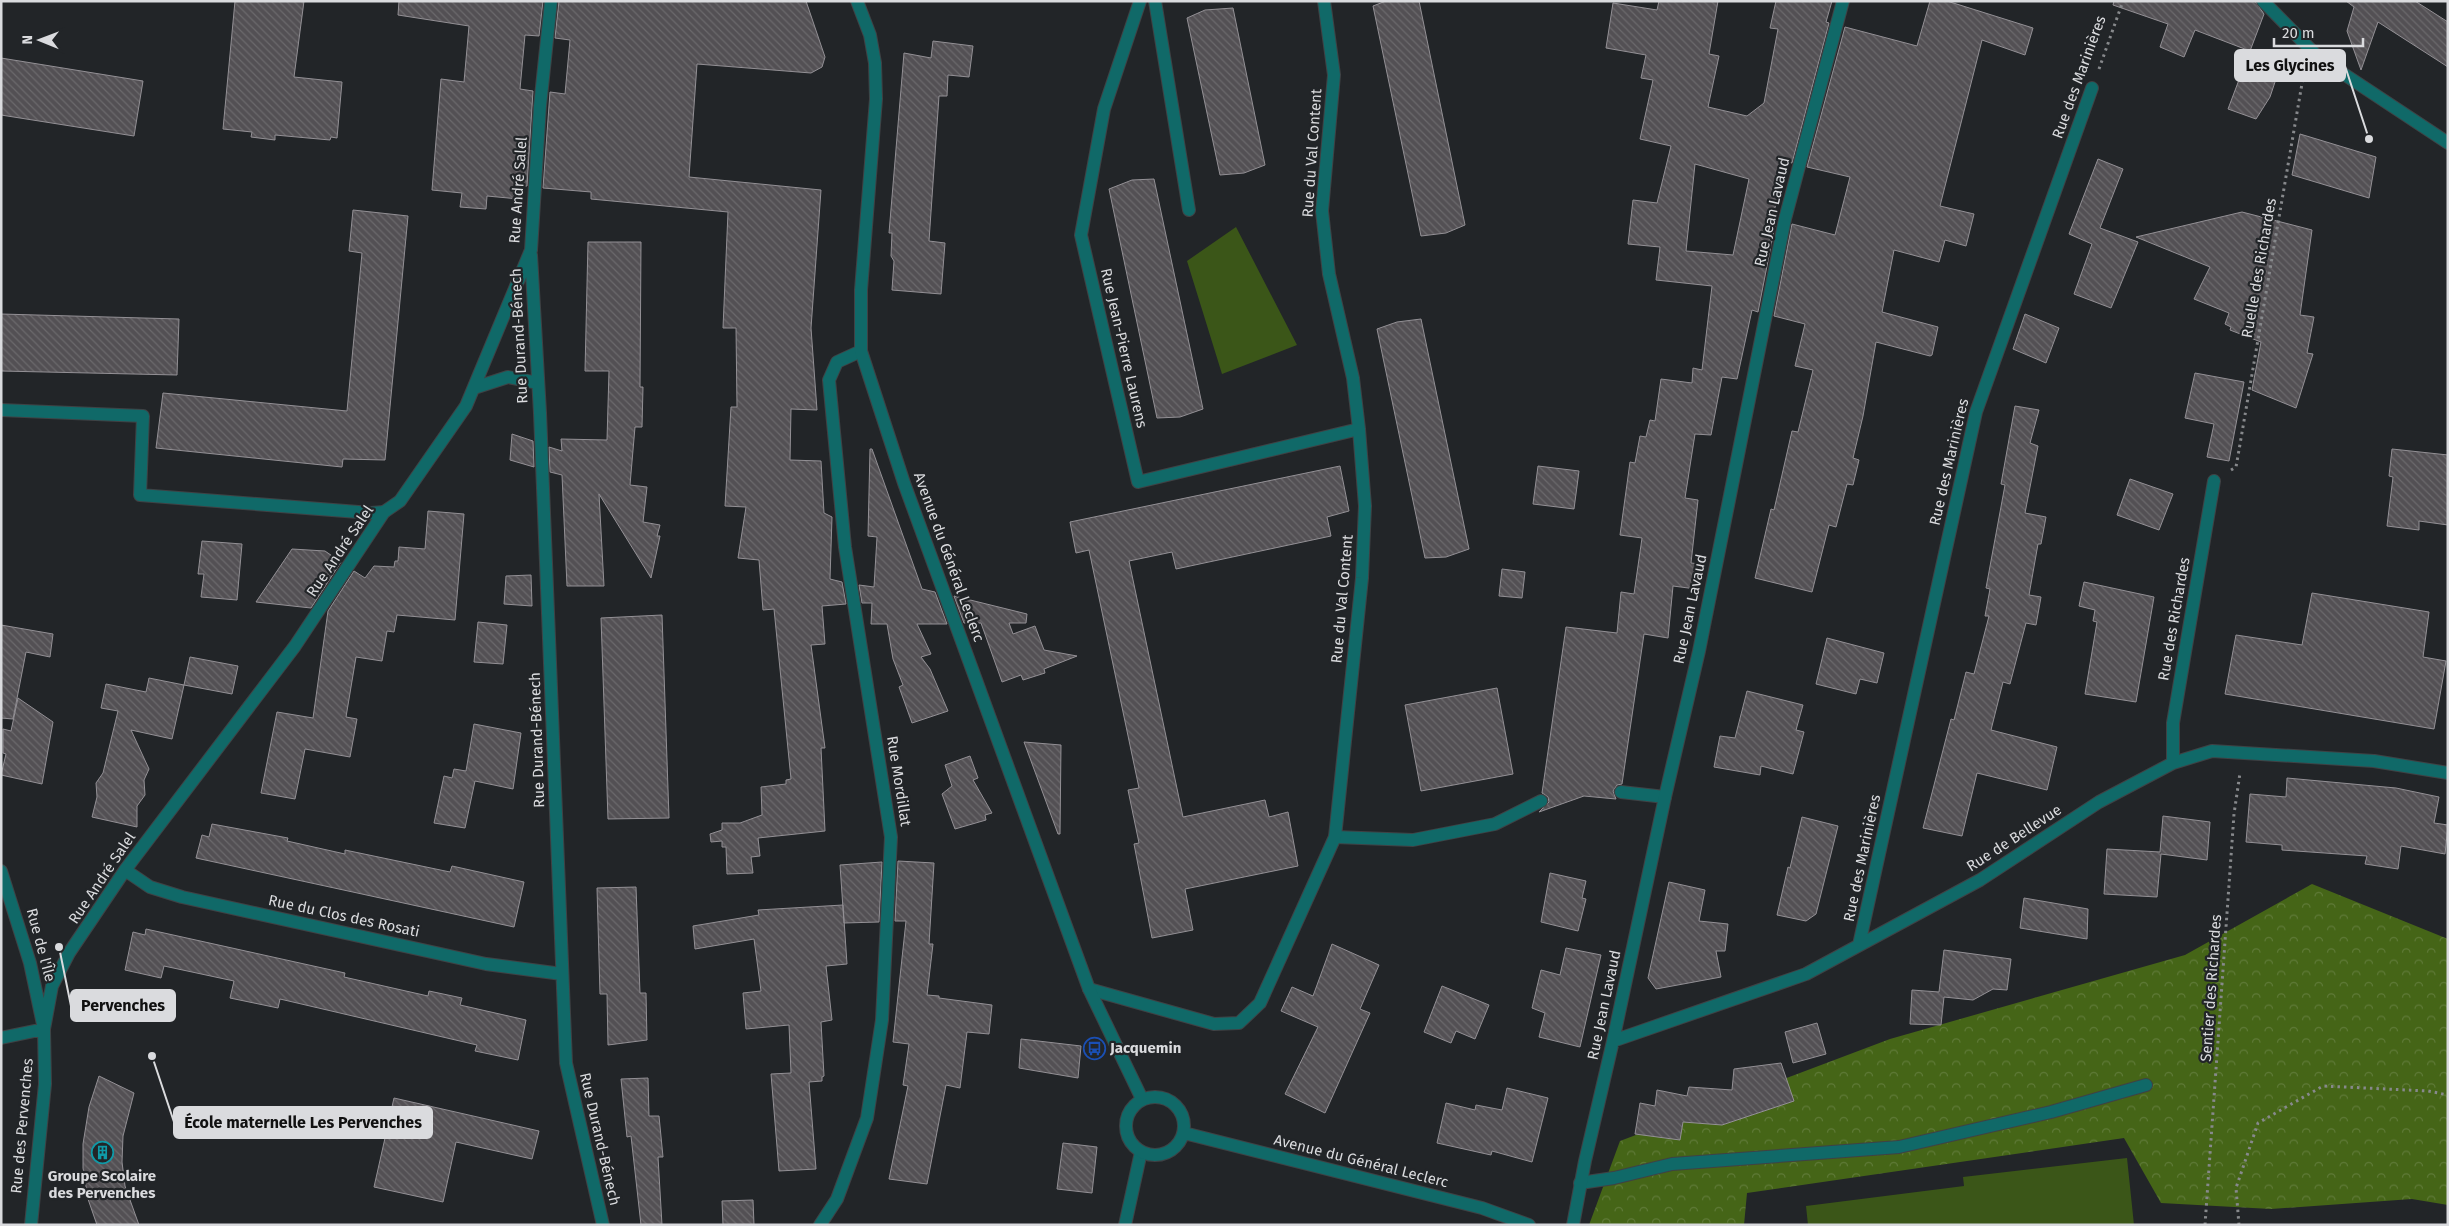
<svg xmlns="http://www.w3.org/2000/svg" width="2449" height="1226" font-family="'Fira Sans',sans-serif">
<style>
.forest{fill:url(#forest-crowns)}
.green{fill:#3b5618}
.building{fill:url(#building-back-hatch);stroke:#939095;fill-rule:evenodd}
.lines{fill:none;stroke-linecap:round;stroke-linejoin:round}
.service-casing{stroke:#3f4245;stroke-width:14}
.minor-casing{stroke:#3f4245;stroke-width:14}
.tertiary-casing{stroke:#3f4245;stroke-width:14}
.path{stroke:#87898c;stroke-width:3;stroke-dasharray:2.5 4;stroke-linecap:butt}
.service{stroke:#106968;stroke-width:12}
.minor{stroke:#106968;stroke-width:12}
.tertiary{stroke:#106968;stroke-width:12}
.labels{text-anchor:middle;stroke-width:4.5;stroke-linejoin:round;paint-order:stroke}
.street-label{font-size:15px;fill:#dadbde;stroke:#222528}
.poi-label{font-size:15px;font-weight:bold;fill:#dadbde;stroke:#222528;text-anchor:start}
.leader{fill:none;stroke:#dadbde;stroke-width:2}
.callout-dot{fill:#dadbde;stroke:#222528;stroke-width:2}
.callout{fill:#dadbde;stroke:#dadbde;stroke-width:2}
.callout-label{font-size:16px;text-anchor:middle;font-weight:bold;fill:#111}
</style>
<defs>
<pattern id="forest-crowns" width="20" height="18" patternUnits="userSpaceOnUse" patternTransform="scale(1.25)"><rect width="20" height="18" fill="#456517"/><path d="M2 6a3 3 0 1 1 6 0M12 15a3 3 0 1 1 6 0" fill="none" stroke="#5f7a38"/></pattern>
<pattern id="building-back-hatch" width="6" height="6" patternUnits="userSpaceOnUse" patternTransform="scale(1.25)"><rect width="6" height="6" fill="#535054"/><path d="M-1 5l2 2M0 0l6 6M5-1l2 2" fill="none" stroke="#6b696c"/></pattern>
</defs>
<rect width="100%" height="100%" fill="#222528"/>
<path class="forest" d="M2312 884 2448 939V1205L2412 1199 2271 1209 2161 1203 2124 1138 1747 1193 1744 1225H1589L1620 1141 1890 1039 2185 955Z"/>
<path class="green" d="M1236 227 1297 345 1222 374 1187 261Z
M2127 1158 2134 1225H1808L1806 1206 1964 1186 1963 1177Z"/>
<path class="building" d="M235 1H304L294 77 342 82 337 138 331 137 330 140 275 135V140L251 137 252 132 223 129Z
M399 1H543L539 36 525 35 520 89 533 91 527 186H520L519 199 487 196 486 209 460 207 462 193 432 190 441 79 464 82 469 26 398 15Z
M559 1H806L825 57 822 67 811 73 697 64 689 177 821 190 811 328 817 410 791 409 790 460 821 461 824 513 832 517 830 579 842 582 846 604 822 606 825 644 811 645 825 748H821L825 831 758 838 760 856 751 857 753 873 727 874 726 847H722V841L711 842 710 834 722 830V823H740L762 815 761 787 786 784V780L791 779 774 609 763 610 759 560 738 558 746 507 725 506 731 407H737L736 328H723L728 212 591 199V192L543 188 550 92 565 94 570 40 555 38Z
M1386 1H1419L1465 225 1446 233 1421 236 1373 6Z
M1659 1H1718L1709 54 1719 56 1708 107 1747 116 1764 103 1778 29 1770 28 1776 1H1832L1826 22 1829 23 1792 163 1787 162 1772 219 1776 220 1758 312 1752 310 1737 379 1722 377 1711 435 1695 434 1685 498 1698 500 1691 563 1700 564 1696 589 1673 586 1668 638 1644 634 1622 784 1617 785 1613 791 1616 799 1584 796 1539 812 1549 802 1548 797 1542 793 1566 627 1617 633 1621 592 1634 594 1642 538 1620 535 1630 462 1635 463 1640 436 1646 437 1650 420 1655 421 1661 379 1692 383 1693 368 1702 370 1712 286 1656 280 1660 247 1628 244 1633 200 1657 203 1671 146 1640 139 1653 80 1641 78 1646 55 1606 48 1613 3 1657 10ZM1695 164 1749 179 1733 255 1686 251Z
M1930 1H1947L2033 28 2025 55 1982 40 1940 206 1974 214 1966 246 1945 240 1939 262 1894 250 1882 312 1938 327 1932 355 1930 356 1876 342 1863 416 1853 458 1859 460 1853 485 1847 484 1836 527 1829 525 1812 592 1755 578 1771 509 1774 510 1792 431 1798 432 1813 370 1795 366 1805 324 1774 316 1792 224 1835 235 1850 177 1807 167 1845 27 1917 46Z
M2114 1H2255L2264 14 2250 51 2195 30 2184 57 2160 47 2168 24 2113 5Z
M2346 1H2415L2448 22V67L2378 22 2361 70 2347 31 2354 7Z
M1233 8 1265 165 1244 173 1220 175 1187 18 1205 10Z
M933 41 973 46 969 77 948 75 947 96H939L929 241 945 243 941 294 892 290 894 261 891 256 892 233H889L904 53 931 58Z
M2248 56 2280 67 2270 97 2256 119 2228 109Z
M1 58 143 81 134 136 1 115Z
M2300 134 2376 157 2369 198 2292 175Z
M2098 159 2123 169 2100 228 2138 242 2111 308 2074 294 2092 244 2069 234Z
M1154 179 1203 409 1180 417 1157 418 1109 189 1132 180Z
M353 210 408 216 385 460 343 459 342 467 156 448 163 393 347 411 362 253 349 251Z
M2242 212 2312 230 2300 315 2314 317 2307 353 2313 354 2296 408 2252 390 2261 342 2230 330 2231 327 2225 324 2229 313 2194 299 2210 267 2136 237Z
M588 242H641L640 387H643L642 427H635L630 485 647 487 643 522 660 525 657 536H660L651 578 599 494 604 586H567L562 475 550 472 549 447 562 451 561 439 607 440 609 371H585Z
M1 314 179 319 177 375 1 371Z
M2025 314 2059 328 2046 363 2013 349Z
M1421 319 1469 549 1446 557 1425 558 1377 329 1397 322Z
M2195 373 2244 382 2229 461 2207 457 2214 424 2185 418Z
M2015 406 2039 410 2030 443 2038 446 2025 513 2046 517 2041 544H2038L2029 595 2041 597 2036 625 2026 623 2010 684 2003 682 1991 730 2057 747 2047 790 1977 773 1962 836 1923 828 1951 719 1954 720 1966 672 1974 674 1989 616H1985L1990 589 1986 588 2005 485 2001 484Z
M512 434 533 441 534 467 510 460Z
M870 449H872L922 589 935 592 947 624H917L931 654 921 657 930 669 948 711 912 723 899 687 903 685 893 659 887 624H871L872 603H862L859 585 874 587 877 537 868 536Z
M2392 449 2448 455V525L2419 521V530L2387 526 2393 477 2389 476Z
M1340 466 1349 511 1327 517 1331 536 1176 569 1172 552 1129 561 1183 817 1265 800 1269 817 1288 812 1298 866 1185 889 1193 930 1152 938 1134 844 1139 843 1128 790 1139 788 1089 550 1076 553 1070 522Z
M1538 466 1579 471 1574 509 1533 504Z
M2130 479 2173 494 2159 530 2117 515Z
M428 511 464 514 455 620 397 615 394 632 387 631 382 661 356 657 346 717 357 719 350 757 305 749 295 799 261 793 277 712 313 718 328 611 354 571 365 578 374 566 394 567 395 561H398L399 547 425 549Z
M202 541 242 544 237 600 201 597 204 574H198Z
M292 549 325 551 341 562 311 608 256 602Z
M1502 569 1525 572 1522 598 1499 596Z
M531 575 532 606 504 604 506 576Z
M2084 582 2154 597 2136 702 2085 694 2097 622 2093 621 2095 610 2079 606Z
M2312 593 2429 612 2423 657 2446 661 2434 729 2225 694 2236 635 2302 645Z
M954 596 1027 614 1026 623H1009L1013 634 1035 626 1044 650 1077 656 1044 669 1045 673 1023 680 1021 675 1002 682 981 623H964Z
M662 615 669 818 608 819 601 618Z
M478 622 507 625 503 664 474 662Z
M1 625 53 634 50 657 26 652 13 719 1 718Z
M1827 638 1884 653 1877 683 1860 679 1856 694 1816 684Z
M190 657 238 666 232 694 184 685Z
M149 678 184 685 172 739 131 730 149 769 144 780 145 795 137 806V827L92 817 97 797 96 783 103 773 118 711 101 708 106 684 146 692Z
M1497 688 1513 774 1421 791 1405 705Z
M1747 691 1803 705 1796 730 1804 732 1793 774 1761 766 1760 775 1714 767 1720 736 1735 738Z
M18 698 53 722 42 784 1 775 6 754 3 753V729L11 731Z
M474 724 521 733 513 789 475 781 465 828 434 823 444 776 452 778 454 769 466 771Z
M1024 742 1061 745 1060 834H1058Z
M970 756 978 778 973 780 992 813 985 815 986 820 955 829 942 794 952 786 945 765Z
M2287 778 2396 788 2439 797 2434 823 2448 825 2445 854 2401 846 2398 869 2365 864 2367 856 2282 850V845L2246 842 2250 794 2286 797Z
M2163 816 2210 822 2207 860 2161 854 2157 897 2104 894 2107 849 2160 852Z
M1802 817 1838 826 1816 914 1806 921 1777 915 1788 867 1790 868Z
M212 824 288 838 287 841 345 854V850L450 872 452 866 524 882 514 927 196 858 202 835 209 837Z
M898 861 934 863 929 944H933L927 995 939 996V998L992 1005 989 1034 967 1032 960 1088 946 1085 927 1184 889 1179 908 1086 903 1085 909 1044 893 1042 906 921H895Z
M882 862 879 922 844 923 840 865Z
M1550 873 1586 881 1582 898 1586 899 1578 931 1541 922Z
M1669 882 1705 890 1699 921 1728 924 1725 951H1716L1721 977 1656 989 1648 978Z
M636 887 640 993H646L647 1040 608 1045 607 994H600L597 888Z
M2024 898 2088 909 2087 939 2020 928Z
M843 905 847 964 826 966 832 1020 821 1022 824 1076 822 1077V1081L809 1082 816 1169 779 1171 771 1074 791 1073 789 1025 746 1029 743 993 761 991 754 939 695 949 693 926 759 915 758 910Z
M146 929 345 973 344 977 428 996 429 991 462 998 460 1005 526 1020 518 1060 475 1051 477 1045 280 999 278 1008 230 998 234 981 164 966 161 978 125 970 133 932 145 935Z
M1332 944 1379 965 1360 1009 1370 1013 1325 1113 1285 1094 1318 1027 1281 1011 1292 987 1313 996Z
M1566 948 1601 955 1580 1047 1539 1037 1545 1013 1532 1008 1541 970 1560 975Z
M1944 950 2011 959 2007 990 1993 989 1973 1000 1944 997 1941 1025 1910 1024 1912 990 1939 992Z
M1442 986 1489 1005 1475 1039 1456 1031 1451 1043 1424 1032Z
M1817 1023 1826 1054 1793 1063 1785 1032Z
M1021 1039 1081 1046 1078 1078 1019 1068Z
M1781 1063 1794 1101 1722 1125 1683 1122 1680 1140 1635 1134 1640 1103 1655 1106 1657 1090 1687 1096 1689 1087 1732 1090 1734 1069Z
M99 1076 134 1093 123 1136 122 1162 125 1186 139 1225H97L88 1199 83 1168V1144L89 1107Z
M648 1078 649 1116H659L663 1157H658L662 1225H641L631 1136 627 1137 621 1079Z
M1507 1088 1548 1098 1532 1162 1492 1151 1491 1155 1437 1143 1446 1103 1475 1110 1476 1105 1502 1110Z
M394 1098 539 1131 532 1159 456 1142 443 1202 374 1187Z
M1063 1143 1097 1147 1092 1193 1057 1189Z
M753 1200 754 1225H723L722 1201Z"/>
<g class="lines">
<defs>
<path id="service" d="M1155 1 1189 210
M1 410 143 416 140 495 371 513 384 512
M1621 792 1665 797
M1335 837 1413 840 1495 824 1541 801
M1580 1183 1614 1178 1672 1164 1899 1147 2051 1112 2146 1085"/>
<path id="minor" d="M1140 1 1104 109 1081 235 1138 482 1359 429
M2263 1 2318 57 2448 143
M531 255 540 413 566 1063 603 1225
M474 388 508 377 538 383
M2173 763V723L2214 481
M125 870 150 887 182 897 486 964 562 974
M1 871 30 963 44 1029 45 1084 31 1225
M1859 945 1976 412 2092 88
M1089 989 1214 1024 1239 1023 1260 1003 1335 837 1362 578 1365 506 1359 429 1353 378 1329 274 1322 211 1334 75 1324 1
M44 1029 52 986 69 953 125 870 295 646 384 512 400 501 466 406 531 250 540 106 551 1
M1 1038 44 1029
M1613 1041 1806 974 1980 880 2099 802 2173 763 2212 751 2374 761 2448 773
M820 1225 837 1199 867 1118 882 1020 891 837 845 547 829 380 837 362 861 351
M1125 1225 1141 1152
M1573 1225 1585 1161 1613 1041 1665 797 1699 651 1785 219 1843 1"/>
<path id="tertiary" d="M857 1 870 35 875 63 876 99 861 290V351L904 483 1089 989 1142 1099
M1126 1126a29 29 0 1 1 58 0a29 29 0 1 1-58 0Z
M1184 1133 1482 1208 1529 1225"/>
</defs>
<use href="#service" class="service-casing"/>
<use href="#minor" class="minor-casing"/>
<use href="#tertiary" class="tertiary-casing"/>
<path class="path" d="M2099 69 2123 1
M2231 470 2236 467 2239 450 2304 72
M2205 1225 2234 814 2240 773
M2239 1225 2236 1188 2258 1123 2323 1086 2428 1091 2448 1095"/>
<use href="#service" class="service"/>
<use href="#minor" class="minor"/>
<use href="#tertiary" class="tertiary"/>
</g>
<defs>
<symbol id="bus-ring" viewBox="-11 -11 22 22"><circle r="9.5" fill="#222528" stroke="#1a4fb4" stroke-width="1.5"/><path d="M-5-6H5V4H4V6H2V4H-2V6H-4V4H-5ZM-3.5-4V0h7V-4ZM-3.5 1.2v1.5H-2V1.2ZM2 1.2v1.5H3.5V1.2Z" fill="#1a4fb4"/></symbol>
<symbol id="building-ring" viewBox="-11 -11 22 22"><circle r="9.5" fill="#222528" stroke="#0f9aa8" stroke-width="1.5"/><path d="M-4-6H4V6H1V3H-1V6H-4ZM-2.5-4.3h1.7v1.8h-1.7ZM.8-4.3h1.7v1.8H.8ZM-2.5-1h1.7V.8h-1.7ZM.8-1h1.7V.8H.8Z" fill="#0f9aa8"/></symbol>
</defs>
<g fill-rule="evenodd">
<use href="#bus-ring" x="1082" y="1036" width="25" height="25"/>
<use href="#building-ring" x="90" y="1140" width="25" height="25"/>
</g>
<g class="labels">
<g class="street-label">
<text transform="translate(2079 77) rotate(-70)" y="5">Rue des Marinières</text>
<text transform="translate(1312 153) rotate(-86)" y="5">Rue du Val Content</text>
<text transform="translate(518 190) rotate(-86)" y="5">Rue André Salel</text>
<text transform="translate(1772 212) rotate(-77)" y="5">Rue Jean Lavaud</text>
<text transform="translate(2259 268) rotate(-80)" y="5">Ruelle des Richardes</text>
<text transform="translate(519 336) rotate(-93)" y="5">Rue Durand-Bénech</text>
<text transform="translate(1124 348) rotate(77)" y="5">Rue Jean-Pierre Laurens</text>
<text transform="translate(1949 462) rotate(-77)" y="5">Rue des Marinières</text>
<text transform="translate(340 551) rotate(-56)" y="5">Rue André Salel</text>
<text transform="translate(949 557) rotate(70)" y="5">Avenue du Général Leclerc</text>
<text transform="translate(1342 599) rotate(-85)" y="5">Rue du Val Content</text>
<text transform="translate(1690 609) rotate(-78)" y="5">Rue Jean Lavaud</text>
<text transform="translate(2174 619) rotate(-80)" y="5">Rue des Richardes</text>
<text transform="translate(537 740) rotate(-92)" y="5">Rue Durand-Bénech</text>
<text transform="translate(899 781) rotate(81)" y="5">Rue Mordillat</text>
<text transform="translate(2014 838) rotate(-33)" y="5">Rue de Bellevue</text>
<text transform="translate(1862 858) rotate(-78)" y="5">Rue des Marinières</text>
<text transform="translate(102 878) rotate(-56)" y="5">Rue André Salel</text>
<text transform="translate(344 916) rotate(12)" y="5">Rue du Clos des Rosati</text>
<text transform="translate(41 945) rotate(75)" y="5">Rue de l'Île</text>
<text transform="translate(2211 988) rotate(-86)" y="5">Sentier des Richardes</text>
<text transform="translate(1604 1005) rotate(-78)" y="5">Rue Jean Lavaud</text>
<text transform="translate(22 1126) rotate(-85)" y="5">Rue des Pervenches</text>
<text transform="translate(600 1139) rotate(77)" y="5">Rue Durand-Bénech</text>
<text transform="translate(1361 1161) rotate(14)" y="5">Avenue du Général Leclerc</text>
</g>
<g class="poi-label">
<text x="1110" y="1053">Jacquemin</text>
<text x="102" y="1181" text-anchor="middle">Groupe Scolaire<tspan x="102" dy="17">des Pervenches</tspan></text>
</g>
</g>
<path class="leader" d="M2369 139L2345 66M59 947L71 1006M152 1056L174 1122"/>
<g class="callout-dot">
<circle cx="2369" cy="139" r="5"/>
<circle cx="59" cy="947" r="5"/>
<circle cx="152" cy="1056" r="5"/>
</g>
<g class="callout">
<rect x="2235" y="50" width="110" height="31" rx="5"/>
<rect x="71" y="990" width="104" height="31" rx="5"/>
<rect x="174" y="1107" width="258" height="31" rx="5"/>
</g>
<g class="callout-label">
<text x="2290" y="71">Les Glycines</text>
<text x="123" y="1011">Pervenches</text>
<text x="303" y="1128">École maternelle Les Pervenches</text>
</g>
<rect width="2449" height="1226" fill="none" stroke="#dadbde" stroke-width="5"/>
<g transform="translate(40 40) rotate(271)" stroke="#222528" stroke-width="4" paint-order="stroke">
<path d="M0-4L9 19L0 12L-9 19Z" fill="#dadbde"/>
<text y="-8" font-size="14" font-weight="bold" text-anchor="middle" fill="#dadbde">N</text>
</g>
<path d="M2274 38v8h89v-8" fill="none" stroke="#dadbde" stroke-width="2.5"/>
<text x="2282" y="38" font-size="15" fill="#dadbde" stroke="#222528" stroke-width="4" paint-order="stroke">20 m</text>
</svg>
